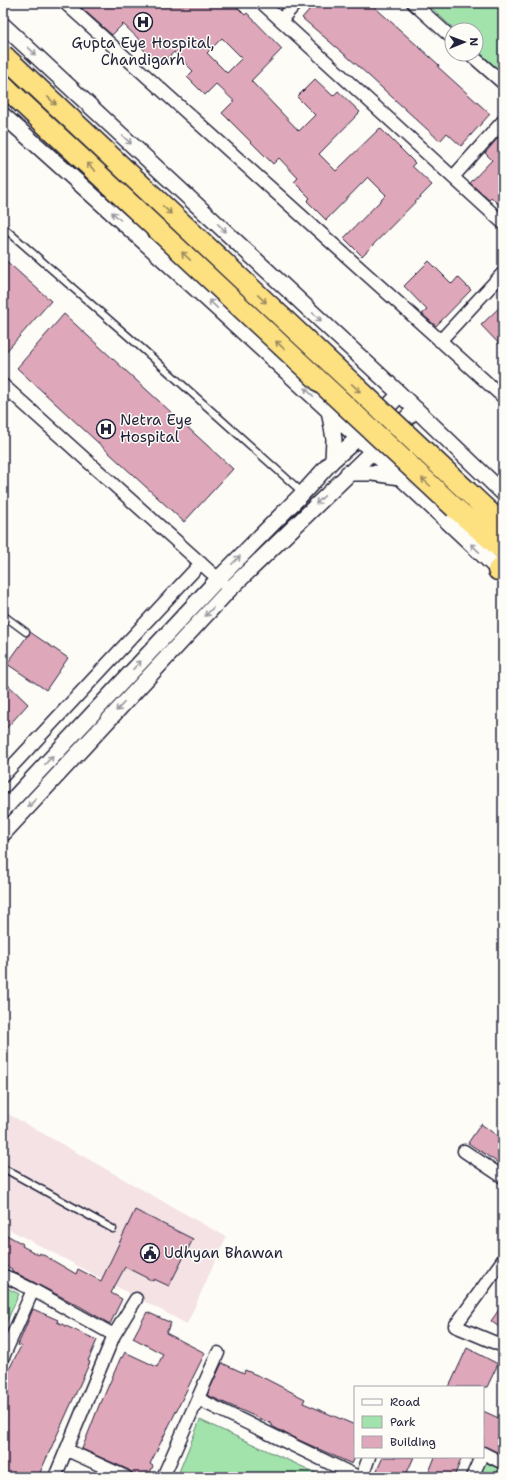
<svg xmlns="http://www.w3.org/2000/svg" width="506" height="1480" font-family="'Shantell Sans',sans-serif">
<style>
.built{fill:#f4e2e5}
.green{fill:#a2e3ac;stroke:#628274}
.building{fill:#dfa7ba;stroke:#22223b;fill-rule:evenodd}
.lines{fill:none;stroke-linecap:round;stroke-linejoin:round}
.service-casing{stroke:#22223b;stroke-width:9}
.minor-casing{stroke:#22223b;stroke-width:15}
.tertiary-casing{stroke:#22223b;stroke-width:18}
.trunk-casing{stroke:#22223b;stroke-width:23}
.service{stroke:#fdfcf7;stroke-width:6}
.minor{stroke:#fdfcf7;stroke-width:12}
.tertiary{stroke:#fdfcf7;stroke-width:15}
.trunk{stroke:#fde080;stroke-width:20}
.trunk-bridge-casing{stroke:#22223b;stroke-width:23;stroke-linecap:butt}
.trunk-bridge{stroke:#fde080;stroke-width:20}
.oneway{stroke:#9a9aa2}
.oneway2{stroke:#9a8a61}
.labels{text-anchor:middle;stroke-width:3;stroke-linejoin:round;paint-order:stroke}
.poi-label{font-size:15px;fill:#22223b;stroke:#fdfcf7;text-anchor:start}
</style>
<rect width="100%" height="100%" fill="#fdfcf7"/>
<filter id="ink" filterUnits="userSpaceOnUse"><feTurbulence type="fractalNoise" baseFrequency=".025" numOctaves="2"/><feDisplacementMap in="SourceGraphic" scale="8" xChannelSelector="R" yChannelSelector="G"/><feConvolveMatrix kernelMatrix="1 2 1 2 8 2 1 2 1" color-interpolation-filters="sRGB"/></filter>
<g filter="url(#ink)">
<path class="built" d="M3 1111 226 1237 187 1324 3 1226Z"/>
<path class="green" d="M426 3H499L503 6V74L476 49V30H455Z
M3 1286 19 1294 3 1330Z
M200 1420 325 1477H177Z
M484 1462 503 1470V1477H478Z"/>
<path class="building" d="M76 3H233L245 15 247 13 282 49 251 81 299 131 315 115 297 97 315 79 333 96 338 91 360 112 319 154 336 171 380 128 415 163 412 166 432 185 362 256 344 238 386 195 368 177 326 220 307 201 310 198 294 182 298 178 279 158 273 164 222 113 234 101 216 84 205 95 187 77 193 71 174 52 160 66 142 48 145 45 123 24 112 35ZM222 38 242 58 227 73 207 53Z
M315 3H370L439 65 438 67 490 114 461 146 447 133 440 141 357 65 302 18Z
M503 132V209L491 197 489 200 470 183 492 160 485 153Z
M3 258 51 301 3 355Z
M429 261 452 284 458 277 471 290 436 326 422 314 427 310 404 286Z
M503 304V348L481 325Z
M64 314 233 469 184 522 17 368Z
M30 632 68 658 46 690 7 664Z
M3 680 28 704 3 732Z
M481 1124 503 1140V1166L468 1143Z
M135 1210 193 1239 169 1286 154 1279 153 1281 125 1267 111 1293 122 1299 110 1324 81 1307 12 1271V1269L3 1264V1233L23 1244 22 1246 39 1255 40 1253 76 1274 78 1269 101 1281Z
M503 1304V1330L491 1321Z
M33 1309 58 1320 57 1322 97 1340 88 1361 90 1362 38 1477H3V1381L21 1346 18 1345Z
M147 1312 171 1323 166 1333 205 1353 150 1464 153 1466 148 1477H135L129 1470 82 1449 100 1403H101L121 1357 122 1358 125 1352 157 1367 163 1354 133 1338Z
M467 1348 498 1364 487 1387H449Z
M222 1363 244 1373 245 1370 266 1379 305 1399 303 1403 355 1425V1457L352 1464 290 1436 272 1426V1424L207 1395Z
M483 1411 503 1420V1455L483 1446Z
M383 1457H414L405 1477H374Z
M435 1457H462L454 1477H427Z"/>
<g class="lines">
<defs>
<path id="service" d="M3 227 145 351 303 493
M3 402 12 393
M3 615 26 632
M3 1168 113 1229"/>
<path id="minor" d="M65 3 503 397
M262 3 503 223
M413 3 452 38
M281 20 296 3
M470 54 503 83
M453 177 503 121
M440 341 503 273
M3 385 225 585
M3 776 201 563
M464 1151 503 1177
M503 1260 455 1326 503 1346
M3 1275 33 1290 114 1335
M3 1357 33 1290
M198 1399 358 1477
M67 1450 126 1477
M483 1453 503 1463
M55 1477 114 1335 136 1299
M163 1477 218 1353
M362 1477 369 1457
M472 1477 481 1457"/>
<path id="tertiary" d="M3 25 400 394 503 493
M3 115C172 266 339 418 503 574
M329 410 334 439 333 460
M348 473H373L400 477
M3 810 218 579 303 493 332 461 359 437 400 394
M3 834 230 589 416 409"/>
<path id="trunk" d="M468 492 503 525
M455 508 503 550
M498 570 503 566"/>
</defs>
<use href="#service" class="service-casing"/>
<use href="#minor" class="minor-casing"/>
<use href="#tertiary" class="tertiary-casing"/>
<use href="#trunk" class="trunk-casing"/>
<use href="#service" class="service"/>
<use href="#minor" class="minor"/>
<use href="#tertiary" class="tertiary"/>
<use href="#trunk" class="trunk"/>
<defs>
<path id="trunk-bridge" d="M3 55 468 492
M3 85 455 508"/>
</defs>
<use href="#trunk-bridge" class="trunk-bridge-casing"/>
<use href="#trunk-bridge" class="trunk-bridge"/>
</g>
<defs><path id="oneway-shaft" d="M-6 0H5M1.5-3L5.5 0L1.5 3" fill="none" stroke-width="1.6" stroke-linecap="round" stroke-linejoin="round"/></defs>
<g class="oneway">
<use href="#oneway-shaft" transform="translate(32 51) rotate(43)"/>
<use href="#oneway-shaft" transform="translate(127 140) rotate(43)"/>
<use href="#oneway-shaft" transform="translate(116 216) rotate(-138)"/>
<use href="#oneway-shaft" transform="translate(222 228) rotate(43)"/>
<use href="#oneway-shaft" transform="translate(213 304) rotate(-137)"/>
<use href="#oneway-shaft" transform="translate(317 317) rotate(43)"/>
<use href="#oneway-shaft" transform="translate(309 392) rotate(-137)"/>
<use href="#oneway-shaft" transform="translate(320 500) rotate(136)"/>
<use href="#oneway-shaft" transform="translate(475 548) rotate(-137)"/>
<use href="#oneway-shaft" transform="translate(236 560) rotate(-45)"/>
<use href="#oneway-shaft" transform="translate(209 612) rotate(133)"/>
<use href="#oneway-shaft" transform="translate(137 665) rotate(-47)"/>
<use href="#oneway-shaft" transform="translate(120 707) rotate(133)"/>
<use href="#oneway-shaft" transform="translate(49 760) rotate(-47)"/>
<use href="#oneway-shaft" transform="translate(32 803) rotate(133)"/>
</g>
<g class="oneway2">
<use href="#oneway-shaft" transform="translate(52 101) rotate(43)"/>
<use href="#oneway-shaft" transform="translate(91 167) rotate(-137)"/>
<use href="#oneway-shaft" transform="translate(167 210) rotate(43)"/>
<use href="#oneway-shaft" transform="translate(186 256) rotate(-137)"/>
<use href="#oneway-shaft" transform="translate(262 299) rotate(43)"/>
<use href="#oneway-shaft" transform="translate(280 345) rotate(-137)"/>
<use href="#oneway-shaft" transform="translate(356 388) rotate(43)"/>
<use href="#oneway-shaft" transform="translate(426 482) rotate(-138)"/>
</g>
</g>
<defs>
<symbol id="hospital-ring" viewBox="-11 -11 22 22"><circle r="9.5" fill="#fdfcf7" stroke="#22223b" stroke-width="1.5"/><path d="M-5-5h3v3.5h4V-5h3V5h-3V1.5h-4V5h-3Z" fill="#22223b"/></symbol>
<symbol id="civic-ring" viewBox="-11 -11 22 22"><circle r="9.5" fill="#fdfcf7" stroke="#22223b" stroke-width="1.5"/><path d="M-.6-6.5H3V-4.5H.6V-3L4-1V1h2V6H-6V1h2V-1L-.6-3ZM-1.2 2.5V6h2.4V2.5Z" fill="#22223b"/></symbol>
</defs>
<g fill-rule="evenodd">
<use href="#hospital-ring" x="132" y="11" width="22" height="22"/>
<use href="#hospital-ring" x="95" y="418" width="22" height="22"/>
<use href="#civic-ring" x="139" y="1242" width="22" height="22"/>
</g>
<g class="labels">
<g class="poi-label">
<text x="143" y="48" text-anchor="middle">Gupta Eye Hospital,<tspan x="143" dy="17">Chandigarh</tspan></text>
<text x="120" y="425">Netra Eye<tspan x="120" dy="17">Hospital</tspan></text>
<text x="164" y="1258">Udhyan Bhawan</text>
</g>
</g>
<rect width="506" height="1480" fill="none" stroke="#fdfcf7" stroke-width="16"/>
<rect x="8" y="8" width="490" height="1464" fill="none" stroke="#22223b" stroke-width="1.5" filter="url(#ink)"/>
<rect x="354" y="1386" width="130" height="72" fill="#fdfcf7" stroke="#a5a5ac"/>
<rect x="362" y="1399" width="20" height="6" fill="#fdfcf7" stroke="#a5a5ac"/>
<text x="390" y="1406" font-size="12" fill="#22223b">Road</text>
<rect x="362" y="1416" width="20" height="12" fill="#a2e3ac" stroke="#a5a5ac"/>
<text x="390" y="1426" font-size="12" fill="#22223b">Park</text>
<rect x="362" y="1436" width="20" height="12" fill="#dfa7ba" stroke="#a5a5ac"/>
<text x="390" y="1446" font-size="12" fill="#22223b">Building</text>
<g transform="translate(464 42) rotate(89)"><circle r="19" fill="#fdfcf7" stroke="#a5a5ac"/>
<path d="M0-3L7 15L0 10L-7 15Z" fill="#22223b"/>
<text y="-6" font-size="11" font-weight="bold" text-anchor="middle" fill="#22223b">N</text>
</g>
</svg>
